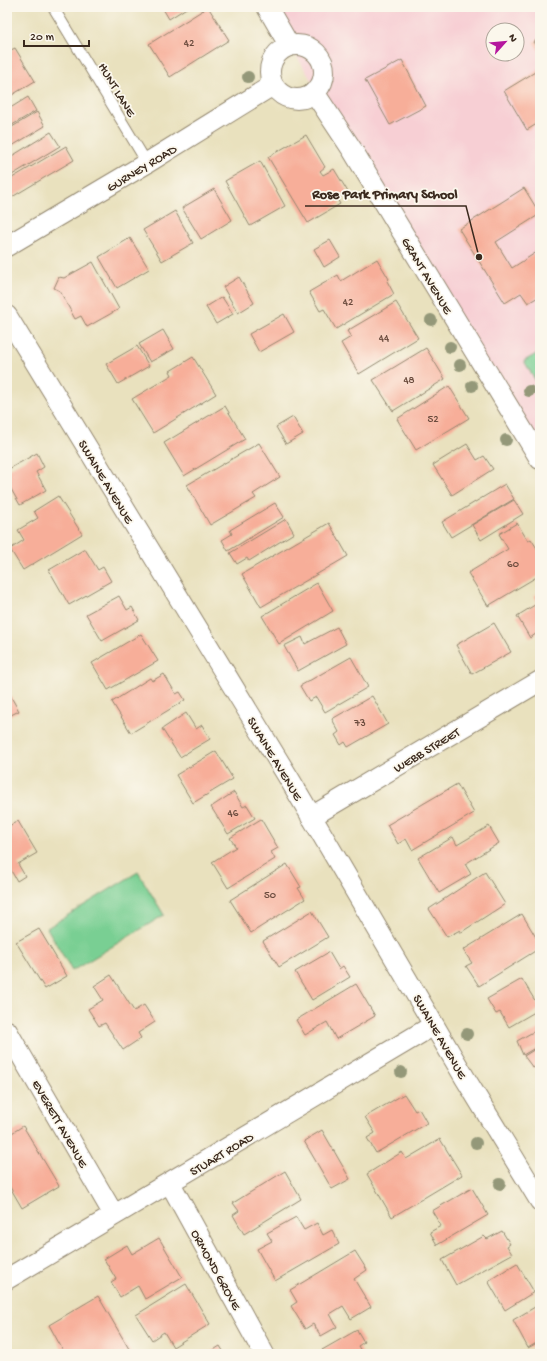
<svg xmlns="http://www.w3.org/2000/svg" width="547" height="1361" font-family="'Gochi Hand',sans-serif">
<style>
.built{fill:#f7cfd4;fill-rule:evenodd}
.green{fill:#79cf93;stroke:#5a7c58}
.building{fill:#f7ae99}
.lines{fill:none;stroke-linecap:round;stroke-linejoin:round}
.lane-casing{stroke:#92866e;stroke-width:12}
.street-casing{stroke:#92866e;stroke-width:22}
.lane{stroke:#fff;stroke-width:10}
.street{stroke:#fff;stroke-width:20}
.tree{fill:#949879}
.labels{text-anchor:middle;stroke-width:3.5;stroke-linejoin:round;paint-order:stroke}
.number-label{font-size:11px;fill:#6a4b3d}
.street-label{font-size:13px;fill:#3b2a1e;stroke:#fbf7ec}
.leader{fill:none;stroke:#3b2a1e;stroke-width:1.5}
.callout-dot{fill:#3b2a1e;stroke:#fbf7ec;stroke-width:1.5}
.callout-label{font-size:14px;text-anchor:middle;font-weight:bold;fill:#3b2a1e;stroke:#fbf7ec;stroke-width:3.5;stroke-linejoin:round;paint-order:stroke}
</style>
<rect width="100%" height="100%" fill="#fbf7ec"/>
<filter id="ink" filterUnits="userSpaceOnUse"><feTurbulence type="fractalNoise" baseFrequency=".025" numOctaves="2"/><feDisplacementMap in="SourceGraphic" scale="8" xChannelSelector="R" yChannelSelector="G"/><feConvolveMatrix kernelMatrix="1 2 1 2 8 2 1 2 1" color-interpolation-filters="sRGB"/></filter>
<filter id="wash" filterUnits="userSpaceOnUse"><feTurbulence type="fractalNoise" baseFrequency=".012" numOctaves="4" result="noise"/><feDisplacementMap in="SourceGraphic" scale="16" xChannelSelector="R" yChannelSelector="G"/><feGaussianBlur stdDeviation="0.9" result="paint"/><feColorMatrix in="noise" values="0 0 0 0 0 0 0 0 0 0 0 0 0 0 0 0 0 1.4 0 .05"/><feComposite in="paint" operator="in"/></filter>
<g filter="url(#wash)">
<rect width="100%" height="100%" fill="#e9e1be"/>
<path class="built" d="M267 7H540V459ZM493 30H517V54H493Z"/>
<path class="green" d="M540 352V388L524 361Z
M138 872 164 915 72 971 47 928Z"/>
<g id="blocks">
<path class="building" d="M162 7H188L169 19Z
M208 7 229 40 170 77 149 44Z
M540 38V52L533 42Z
M15 48 35 81 7 98V52Z
M402 60 426 106 390 125 365 80Z
M540 69V122L527 130 504 91Z
M28 97 36 111 7 128V110Z
M37 112 45 126 7 149V130Z
M51 132 60 146 7 178V159Z
M306 135 325 167 320 171 323 175 334 169 348 192 337 199 340 204 308 223 268 157Z
M66 146 74 160 7 200V181Z
M260 161 285 206 250 226 225 181Z
M524 188 540 214 496 242 512 268 540 250V296L528 303 521 293 505 303 459 229Z
M214 189 232 220 201 239 182 208Z
M175 211 193 243 162 261 143 230Z
M130 238 149 269 117 288 99 257Z
M330 240 340 257 324 267 314 249Z
M377 259 389 279 387 281 394 294 336 329 324 309 320 311 309 292 338 275 341 281Z
M93 262 119 309 87 327 81 316 75 319 60 291 54 288 59 277 64 278Z
M239 277 254 303 238 313 223 287Z
M222 297 233 314 216 324 206 307Z
M396 302 418 338 359 374 341 343 351 337 347 331Z
M284 314 294 332 259 352 249 334Z
M163 330 174 349 150 362 139 344Z
M137 346 149 366 118 384 106 364Z
M426 348 445 379 393 411 373 380Z
M193 357 216 394 153 433 132 399 172 375 170 371Z
M449 386 469 418 416 450 397 419Z
M7 404 10 409 8 423H7Z
M225 406 245 439 184 476 164 443Z
M293 417 303 434 286 444 276 427Z
M259 443 280 477 253 494 256 498 210 525 187 485Z
M467 444 477 460 484 456 493 469 452 495 433 465Z
M37 453 44 467 36 472 46 490 20 505 7 482V470Z
M505 484 514 499 451 537 442 522Z
M58 496 82 534 23 570 10 549 24 540 18 530 38 518 34 511Z
M514 500 523 514 481 540 472 525Z
M275 503 284 517 228 551 222 540 232 534 230 530Z
M286 519 294 533 249 561 247 558 237 564 230 553Z
M329 523 348 556 261 607 242 574Z
M517 523 528 541 531 539 540 553V575L488 606 468 573 508 549 499 534Z
M85 549 98 570 103 567 111 581 69 605 49 570Z
M317 583 333 611 279 644 262 616Z
M540 592V631L530 638 517 616 538 603 534 596Z
M119 596 127 610 132 607 139 620 102 641 86 614Z
M494 623 511 652 472 674 456 645Z
M337 627 346 644 298 671 284 646 302 637 305 644Z
M141 634 158 661 108 690 92 663Z
M351 657 368 687 325 712 316 697 309 701 300 686Z
M164 674 176 694 180 692 185 700 131 733 112 702 150 678 152 681Z
M7 690 19 711 7 717Z
M372 696 388 724 348 747 345 742 341 745 335 735 339 732 332 719Z
M186 713 196 729 202 725 210 739 180 757 162 729Z
M216 751 233 779 193 803 176 775Z
M457 784 474 813 412 850 406 839 398 844 387 825Z
M234 792 243 807 247 805 255 818 228 834 211 807Z
M261 819 278 848 271 852 275 859 228 888 212 862 236 847 230 838Z
M18 821 37 853 18 864 25 876 17 881 9 867 7 869V827Z
M489 826 499 843 465 864 471 874 439 893 418 858 453 837 457 845Z
M287 864 301 887 298 888 305 899 251 933 230 900Z
M485 872 505 904 460 933V930L447 937 429 909Z
M312 911 328 937 279 967 263 941Z
M522 914 540 944V948L479 986 466 966 472 963 463 950Z
M39 929 67 976 45 989 16 942Z
M329 952 339 969 343 966 350 977 312 1000 295 972Z
M111 975 134 1011 144 1005 155 1022 138 1033 141 1038 123 1050 105 1023 99 1026 88 1009 103 1000 94 986Z
M522 979 540 1009 509 1027 500 1012 496 1014 487 999Z
M356 984 375 1016 336 1039 327 1022 305 1035 296 1020Z
M540 1028V1045L523 1055 517 1041Z
M540 1046V1064L533 1068 524 1056Z
M404 1094 415 1111 419 1109 427 1123 376 1153 367 1138 375 1133 365 1117Z
M23 1126 59 1186 22 1208 7 1182V1136Z
M322 1130 350 1179 332 1189 304 1141Z
M440 1139 462 1175 392 1217 367 1174 402 1152 406 1159Z
M285 1171 301 1199 244 1234 233 1215 239 1211 233 1203Z
M472 1188 488 1215 437 1245 430 1232 441 1226 432 1211Z
M296 1217 304 1230 317 1223 323 1235 332 1230 339 1244 275 1281 257 1249 272 1241 267 1233Z
M502 1231 510 1244 507 1246 512 1254 456 1285 442 1260 484 1236 487 1239Z
M159 1238 182 1277 145 1299 138 1286 120 1297 111 1282 116 1279 104 1259 127 1245 132 1254Z
M355 1251 367 1270 354 1279 371 1307 351 1319 343 1306 330 1314 337 1327 321 1336 313 1324 305 1329 291 1306 297 1302 290 1290Z
M517 1263 534 1292 505 1310 488 1281Z
M186 1284 210 1324 173 1347 164 1332 152 1340 136 1315Z
M98 1296 132 1354H65L49 1325Z
M540 1304V1341L528 1348 513 1320Z
M357 1330 364 1342 358 1346 363 1354H325L322 1350Z
M220 1346 225 1354H207Z"/>
</g>
</g>
<g filter="url(#ink)">
<use href="#blocks" fill-opacity="0" stroke="#92866e" stroke-width="1"/>
<g class="lines">
<defs>
<path id="lane" d="M53 7 147 163"/>
<path id="street" d="M267 7 289 45
M270 72a27 27 0 1 1 54 0a27 27 0 1 1-54 0Z
M314 92 353 151 540 459
M7 246 147 163 273 85
M7 316 290 780 465 1078 540 1201
M311 817 540 681
M7 1031 114 1215
M170 1183 264 1354
M7 1279 434 1025"/>
</defs>
<use href="#lane" class="lane-casing"/>
<use href="#street" class="street-casing"/>
<use href="#lane" class="lane"/>
<use href="#street" class="street"/>
</g>
<g class="tree">
<circle cx="248" cy="77" r="6"/>
<circle cx="431" cy="320" r="6"/>
<circle cx="450" cy="347" r="6"/>
<circle cx="460" cy="365" r="6"/>
<circle cx="472" cy="386" r="6"/>
<circle cx="529" cy="391" r="6"/>
<circle cx="506" cy="440" r="6"/>
<circle cx="467" cy="1034" r="6"/>
<circle cx="401" cy="1072" r="6"/>
<circle cx="476" cy="1143" r="6"/>
<circle cx="500" cy="1184" r="6"/>
</g>
</g>
<g class="labels">
<g class="number-label">
<text x="189" y="46">42</text>
<text x="348" y="305">42</text>
<text x="384" y="341">44</text>
<text x="409" y="383">48</text>
<text x="433" y="422">52</text>
<text x="513" y="567">60</text>
<text x="360" y="726">73</text>
<text x="233" y="816">46</text>
<text x="270" y="898">50</text>
</g>
<g class="street-label">
<text transform="translate(118 89) rotate(59)" y="5">HUNT LANE</text>
<text transform="translate(141 167) rotate(-31)" y="5">GURNEY ROAD</text>
<text transform="translate(428 275) rotate(59)" y="5">GRANT AVENUE</text>
<text transform="translate(107 481) rotate(59)" y="5">SWAINE AVENUE</text>
<text transform="translate(426 749) rotate(-31)" y="5">WEBB STREET</text>
<text transform="translate(276 758) rotate(59)" y="5">SWAINE AVENUE</text>
<text transform="translate(441 1036) rotate(60)" y="5">SWAINE AVENUE</text>
<text transform="translate(61 1123) rotate(60)" y="5">EVERETT AVENUE</text>
<text transform="translate(221 1153) rotate(-31)" y="5">STUART ROAD</text>
<text transform="translate(217 1269) rotate(61)" y="5">ORMOND GROVE</text>
</g>
</g>
<path class="leader" d="M479 257L466 206H305"/>
<circle class="callout-dot" cx="479" cy="257" r="4"/>
<g class="callout-label">
<text x="385" y="198">Rose Park Primary School</text>
</g>
<rect width="547" height="1361" fill="none" stroke="#fbf7ec" stroke-width="24"/>
<g transform="translate(505 42) rotate(63)"><circle r="19" fill="#fbf7ec" stroke="#aea59a"/>
<path d="M0-3L7 15L0 10L-7 15Z" fill="#b5179e"/>
<text y="-6" font-size="11" font-weight="bold" text-anchor="middle" fill="#3b2a1e">N</text>
</g>
<path d="M24 40v6h65v-6" fill="none" stroke="#3b2a1e" stroke-width="2"/>
<text x="30" y="40" font-size="12" fill="#3b2a1e" stroke="#fbf7ec" stroke-width="3" paint-order="stroke">20 m</text>
</svg>
